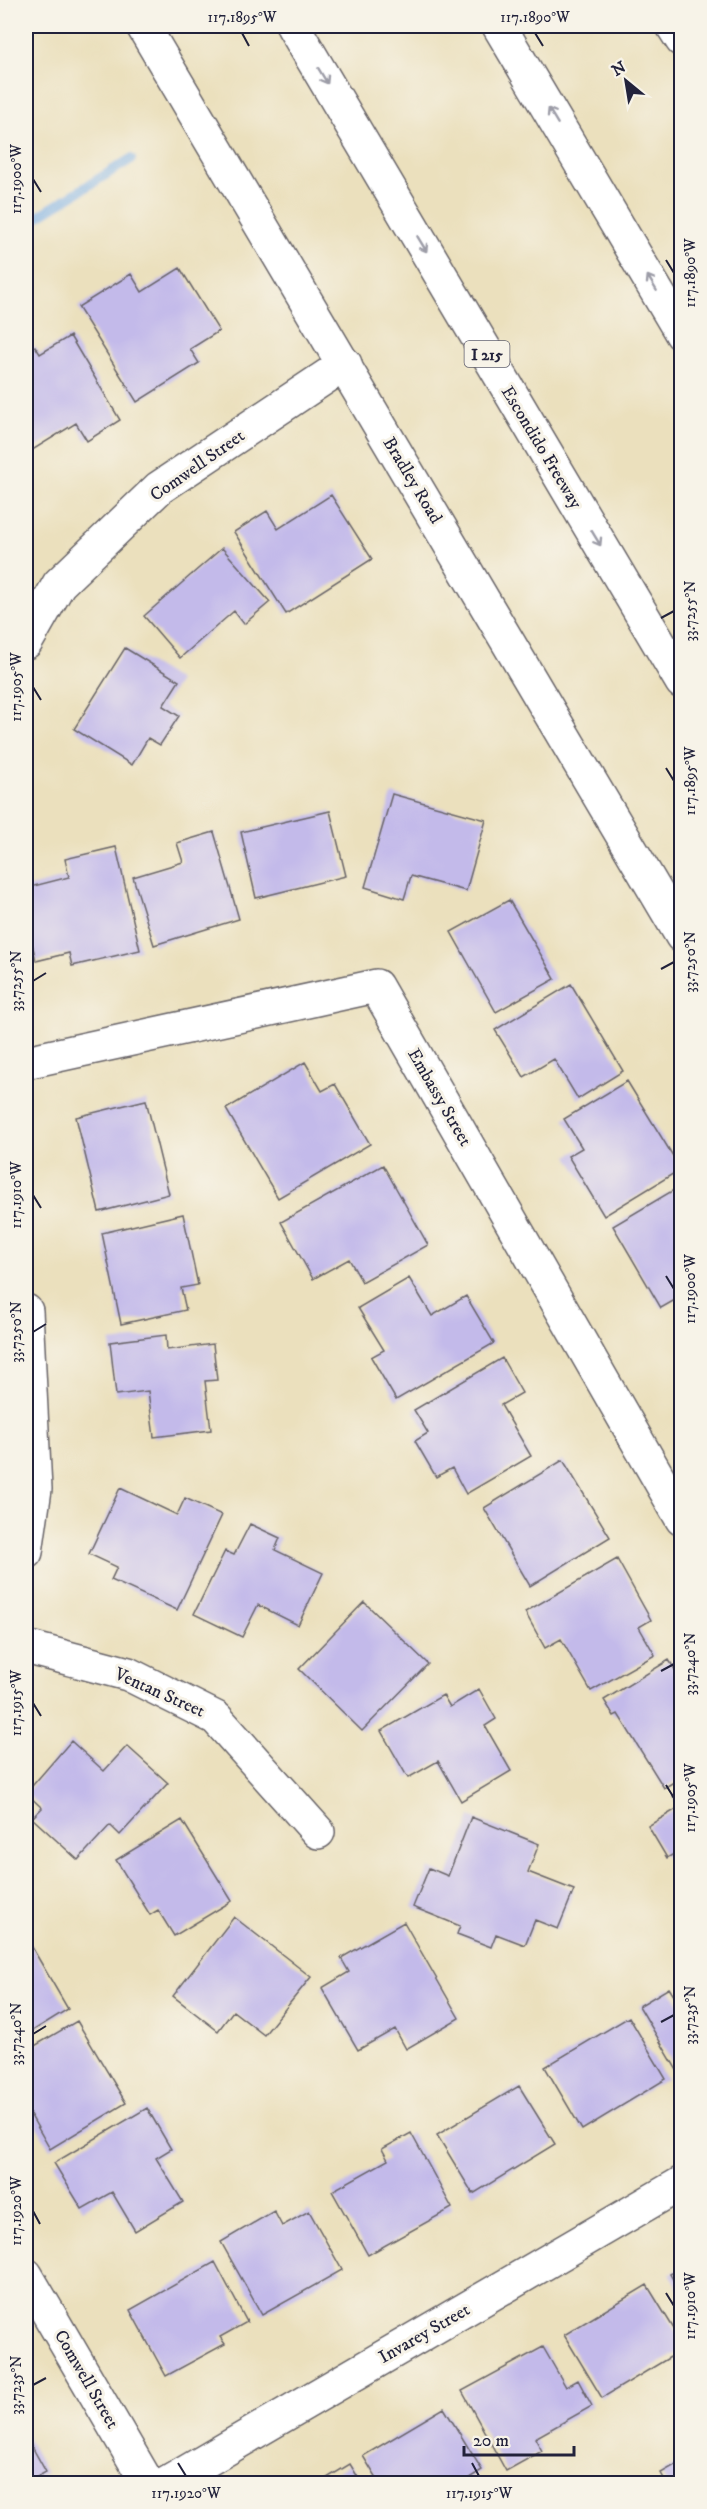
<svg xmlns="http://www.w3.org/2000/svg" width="707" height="2509" font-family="'IM FELL DW Pica',serif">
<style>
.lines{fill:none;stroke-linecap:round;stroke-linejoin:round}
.stream{stroke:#75aae2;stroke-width:10}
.building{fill:#c3baea}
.street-casing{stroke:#686468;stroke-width:36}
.secondary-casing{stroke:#686468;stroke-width:36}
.highway-casing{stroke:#686468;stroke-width:36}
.street{stroke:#fff;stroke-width:33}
.secondary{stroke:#fff;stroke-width:33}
.highway{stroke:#fff;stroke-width:33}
.oneway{stroke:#9c9ca7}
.ticks{fill:none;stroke:#22223b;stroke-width:2}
.labels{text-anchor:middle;stroke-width:6;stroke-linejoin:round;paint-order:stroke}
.shield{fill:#f7f3e8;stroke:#62616f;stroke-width:1.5}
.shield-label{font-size:16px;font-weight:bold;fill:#22223b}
.street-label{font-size:18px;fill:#22223b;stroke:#f7f3e8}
.neatline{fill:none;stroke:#22223b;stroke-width:2}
.ticks-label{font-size:15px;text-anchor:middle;fill:#22223b}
</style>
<rect width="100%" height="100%" fill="#f7f3e8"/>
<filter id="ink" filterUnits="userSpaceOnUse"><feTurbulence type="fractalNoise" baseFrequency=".0167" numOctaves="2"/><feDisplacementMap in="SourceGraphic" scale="12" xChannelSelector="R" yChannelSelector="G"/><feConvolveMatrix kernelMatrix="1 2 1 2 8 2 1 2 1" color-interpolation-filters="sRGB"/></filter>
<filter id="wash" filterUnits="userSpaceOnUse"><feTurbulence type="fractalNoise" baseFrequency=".008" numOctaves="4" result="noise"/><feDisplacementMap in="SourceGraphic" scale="24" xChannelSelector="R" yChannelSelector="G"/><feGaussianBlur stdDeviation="1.35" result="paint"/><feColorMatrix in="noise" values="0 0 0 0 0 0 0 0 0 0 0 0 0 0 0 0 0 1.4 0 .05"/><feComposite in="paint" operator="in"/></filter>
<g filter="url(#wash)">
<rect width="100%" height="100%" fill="#ebe0bd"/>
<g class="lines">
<path class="stream" d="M26 224 131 159"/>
</g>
<g id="blocks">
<path class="building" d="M180 268 219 331 190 349 199 363 137 402 78 307 131 274 142 292Z
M70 336 120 420 87 441 76 423 26 454V352L35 346 40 354Z
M331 495 372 559 286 614 234 532 267 511 278 529Z
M222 548 270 602 244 624 234 611 180 658 144 616Z
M125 648 179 681 163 706 179 716 160 745 148 738 132 765 74 729Z
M392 794 486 820 466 891 411 876 404 899 365 887Z
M330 811 346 876 256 898 241 832Z
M214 832 239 919 154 945 133 877 183 862 177 843Z
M116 847 140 950 72 966 69 953 36 961 26 916V888L69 877 65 859Z
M509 900 555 979 496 1012 451 932Z
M571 984 623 1071 578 1099 554 1059 524 1077 495 1030Z
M305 1062 322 1091 335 1084 370 1144 278 1198 226 1109Z
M627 1081 681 1169 604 1216 568 1156 582 1148 564 1119Z
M146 1100 169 1194 99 1212 76 1117Z
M383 1165 428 1245 362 1282 349 1259 313 1279 281 1222Z
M682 1185V1296L661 1308 613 1226Z
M183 1214 198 1285 181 1288 186 1310 121 1324 102 1233Z
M409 1278 432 1316 466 1296 494 1343 396 1400 371 1357 384 1350 358 1308Z
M166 1335 167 1350 213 1344 217 1380 205 1381 211 1430 154 1437 148 1391 116 1395 110 1342Z
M502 1358 522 1393 501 1405 531 1456 466 1494 452 1468 436 1477 415 1441 428 1433 414 1410Z
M563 1460 610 1537 530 1586 484 1508Z
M120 1488 177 1515 185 1498 222 1515 177 1610 111 1580 117 1567 89 1554Z
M250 1524 280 1538 275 1550 323 1573 298 1625 258 1605 242 1637 194 1614 225 1551 234 1555Z
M617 1559 651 1620 639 1627 655 1655 591 1691 561 1639 545 1648 525 1612Z
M364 1602 428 1664 362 1731 299 1669Z
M669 1660 682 1681V1777L664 1788 618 1714 614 1716 604 1700Z
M479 1689 496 1719 485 1726 511 1771 461 1801 438 1761 408 1778 381 1731 443 1695 450 1707Z
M71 1741 104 1771 127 1746 168 1783 120 1835 110 1825 78 1860 32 1818 42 1808 26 1793Z
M682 1791V1855L679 1851 667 1858 648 1826 680 1807 673 1796Z
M471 1817 539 1844 528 1872 574 1890 558 1929 535 1920 525 1945 496 1934 491 1947 457 1934 460 1926 413 1907 429 1868 448 1876Z
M182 1820 232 1901 174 1936 158 1910 150 1915 116 1860Z
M234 1917 311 1977 264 2035 233 2011 218 2031 173 1996Z
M404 1922 459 2018 406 2049 395 2029 358 2050 322 1988 349 1972 341 1958Z
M26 1937 68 2009 26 2035Z
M669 1988 680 2005 682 2004V2069L678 2072 639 2006Z
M629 2017 666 2079 582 2130 545 2067Z
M77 2021 126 2103 50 2149 26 2107V2051Z
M519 2086 555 2144 473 2194 437 2135Z
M147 2108 171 2149 156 2158 183 2202 135 2231 112 2192 82 2209 54 2163Z
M411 2133 452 2208 368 2255 332 2191 388 2160 382 2149Z
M274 2211 282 2226 309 2211 342 2270 262 2315 221 2242Z
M215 2262 247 2322 220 2337 225 2344 166 2376 130 2310Z
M682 2267V2296L670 2274Z
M647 2285 682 2342V2350L602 2398 564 2335Z
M543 2347 566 2387 578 2380 592 2406 535 2438 542 2451 506 2471 462 2391Z
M444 2408 482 2470 460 2484H380L363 2456Z
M26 2436 46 2472 26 2483Z
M682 2461V2484H667L661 2473Z
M350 2464 362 2484H317Z"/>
</g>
</g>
<g filter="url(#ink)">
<use href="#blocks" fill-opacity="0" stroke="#686468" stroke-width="1.5"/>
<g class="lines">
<defs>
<path id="street" d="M26 642 59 584 159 488 345 364
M26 1062 376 986 682 1519
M26 1311 35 1489 26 1552
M26 1647 128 1674 216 1718 318 1832
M26 2275 148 2484
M166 2484 682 2183"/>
<path id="secondary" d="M143 26 682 936
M673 26 682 40"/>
<path id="highway" d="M293 26 682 682
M499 26 682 334"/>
</defs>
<use href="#street" class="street-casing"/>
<use href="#secondary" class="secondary-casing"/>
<use href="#highway" class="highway-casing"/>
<use href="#street" class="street"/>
<use href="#secondary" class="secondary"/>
<use href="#highway" class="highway"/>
</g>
<defs><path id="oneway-shaft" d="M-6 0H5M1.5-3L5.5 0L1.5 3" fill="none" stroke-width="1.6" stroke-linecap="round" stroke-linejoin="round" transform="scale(1.5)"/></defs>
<g class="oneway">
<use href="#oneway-shaft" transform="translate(323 76) rotate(59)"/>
<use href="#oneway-shaft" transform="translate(553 116) rotate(-121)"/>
<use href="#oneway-shaft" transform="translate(422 244) rotate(59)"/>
<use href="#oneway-shaft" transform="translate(652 283) rotate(-121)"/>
<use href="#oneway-shaft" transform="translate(596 538) rotate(59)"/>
</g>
</g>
<path class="ticks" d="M242 33 249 46M535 33 543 46M33 179 41 192M666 260 674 273M661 618 674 611M33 687 41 700M666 768 674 781M661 969 674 962M33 981 46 973M33 1195 41 1208M666 1276 674 1289M33 1332 46 1324M661 1671 674 1664M33 1703 41 1716M666 1785 674 1798M661 2022 674 2015M33 2034 46 2026M33 2211 40 2224M666 2293 674 2306M33 2385 46 2378M178 2463 186 2476M472 2463 479 2476"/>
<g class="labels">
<rect class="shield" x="464.5" y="341" width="45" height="26" rx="4.5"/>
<g class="shield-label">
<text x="487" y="360">I 215</text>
</g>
<g class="street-label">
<text transform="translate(542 447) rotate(59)" y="6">Escondido Freeway</text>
<text transform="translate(197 465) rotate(-35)" y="6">Comwell Street</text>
<text transform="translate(413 480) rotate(59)" y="6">Bradley Road</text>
<text transform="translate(440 1097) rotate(60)" y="6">Embassy Street</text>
<text transform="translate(160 1692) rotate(24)" y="6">Ventan Street</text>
<text transform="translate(424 2333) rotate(-30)" y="6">Invarey Street</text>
<text transform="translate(87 2379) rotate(60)" y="6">Comwell Street</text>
</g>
</g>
<rect width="707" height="2509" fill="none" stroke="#f7f3e8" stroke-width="66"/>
<g transform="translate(626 81) rotate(330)" stroke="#f7f3e8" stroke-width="4.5" paint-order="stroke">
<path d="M0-4.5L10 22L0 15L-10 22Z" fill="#22223b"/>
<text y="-9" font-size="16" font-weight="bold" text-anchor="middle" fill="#22223b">N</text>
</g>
<path d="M464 2446v9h110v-9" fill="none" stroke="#22223b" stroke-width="3"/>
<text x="473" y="2446" font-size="18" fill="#22223b" stroke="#f7f3e8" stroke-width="4.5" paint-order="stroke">20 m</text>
<rect x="33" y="33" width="641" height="2443" class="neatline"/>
<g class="ticks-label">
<text x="242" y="22">117.1895°W</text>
<text x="535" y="22">117.1890°W</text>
<text transform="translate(16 179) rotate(-90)" y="5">117.1900°W</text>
<text transform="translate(690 273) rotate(-90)" y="5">117.1890°W</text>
<text transform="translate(690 611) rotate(-90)" y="5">33.7255°N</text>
<text transform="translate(16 687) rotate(-90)" y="5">117.1905°W</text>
<text transform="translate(690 781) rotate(-90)" y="5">117.1895°W</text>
<text transform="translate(690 962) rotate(-90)" y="5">33.7250°N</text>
<text transform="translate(16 981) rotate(-90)" y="5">33.7255°N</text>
<text transform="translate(16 1195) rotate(-90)" y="5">117.1910°W</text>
<text transform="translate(690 1289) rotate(-90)" y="5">117.1900°W</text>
<text transform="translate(16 1332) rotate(-90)" y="5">33.7250°N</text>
<text transform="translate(690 1664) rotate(-90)" y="5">33.7240°N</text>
<text transform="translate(16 1703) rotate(-90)" y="5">117.1915°W</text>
<text transform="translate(690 1798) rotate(-90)" y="5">117.1905°W</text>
<text transform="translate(690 2015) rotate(-90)" y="5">33.7235°N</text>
<text transform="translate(16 2034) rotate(-90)" y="5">33.7240°N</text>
<text transform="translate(16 2211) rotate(-90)" y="5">117.1920°W</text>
<text transform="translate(690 2306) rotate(-90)" y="5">117.1910°W</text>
<text transform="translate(16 2385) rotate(-90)" y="5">33.7235°N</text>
<text x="186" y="2498">117.1920°W</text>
<text x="479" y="2498">117.1915°W</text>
</g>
</svg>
